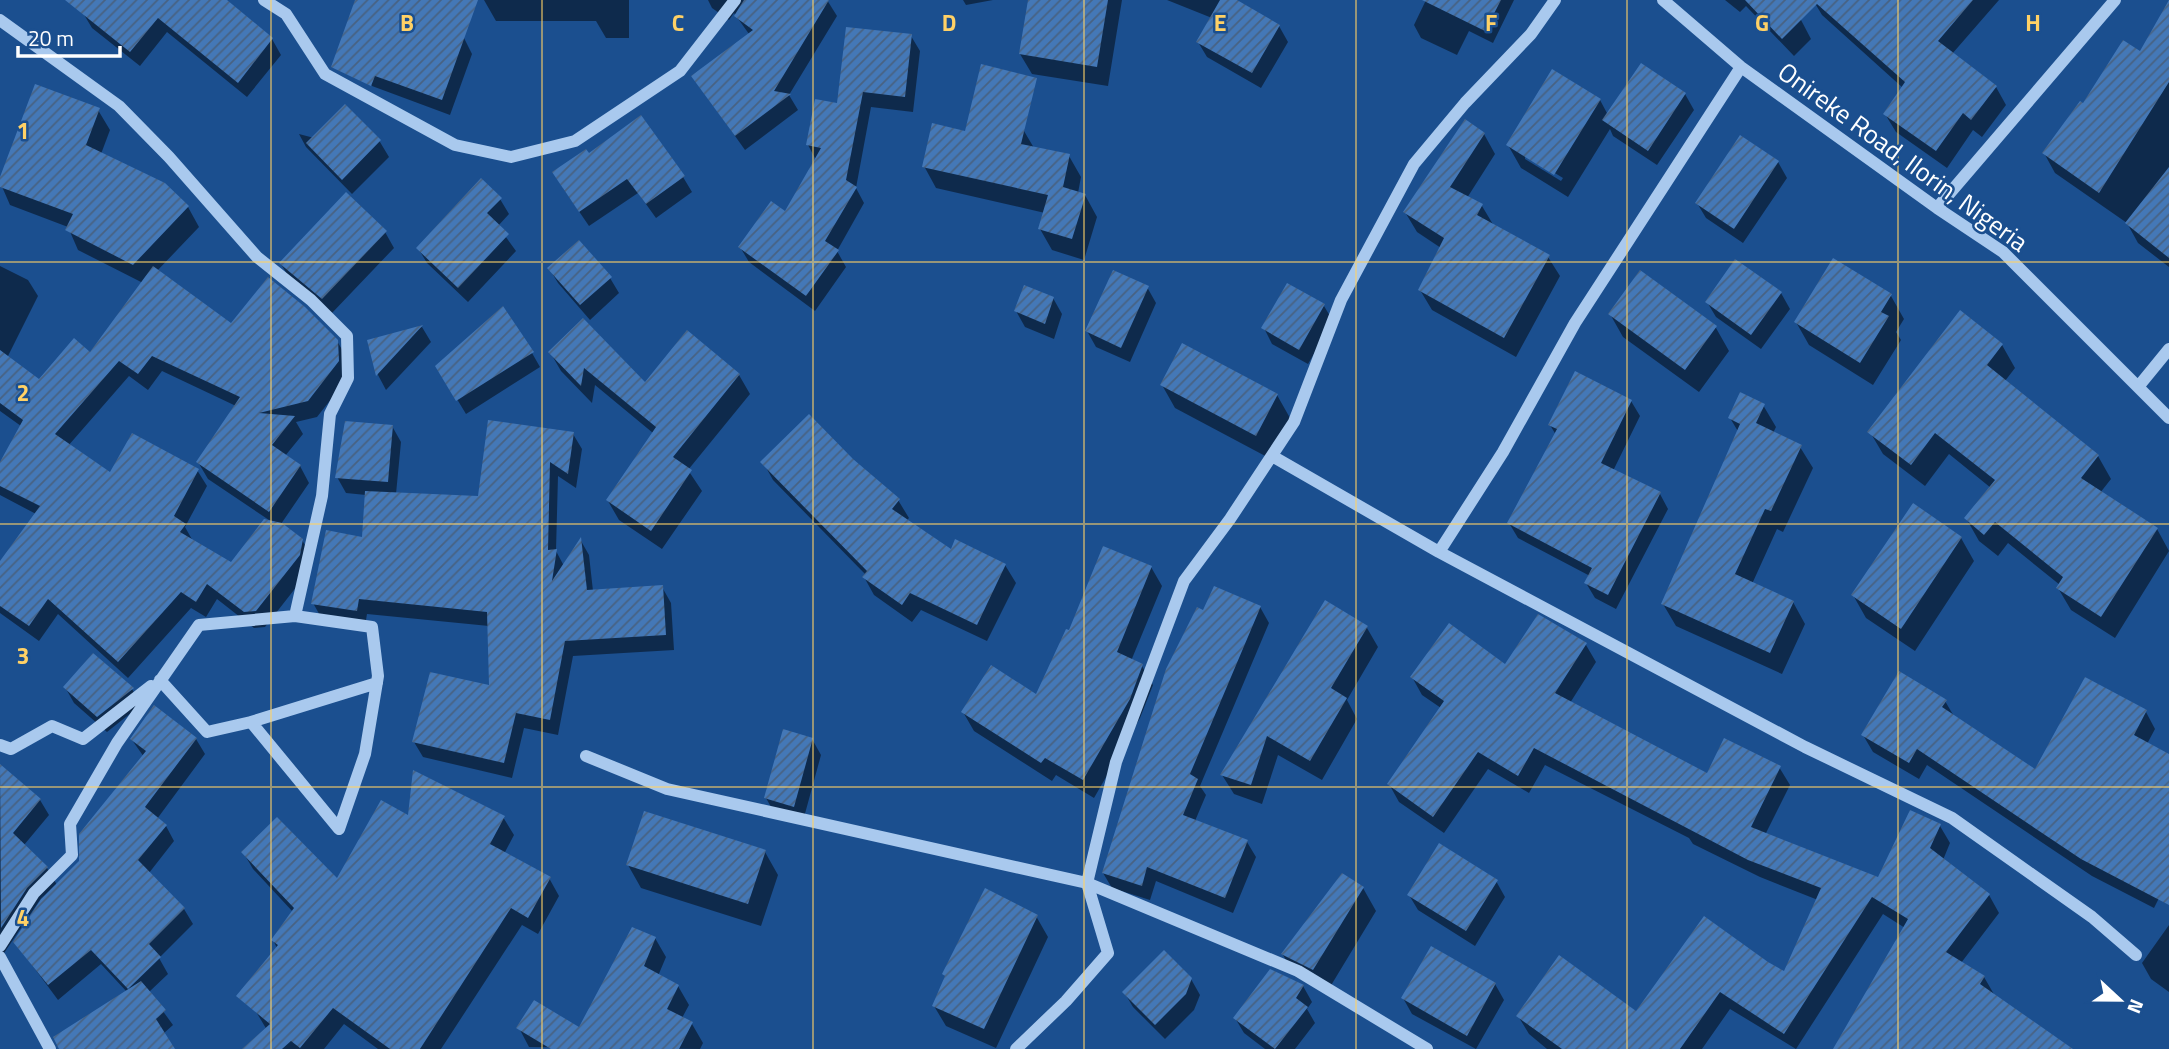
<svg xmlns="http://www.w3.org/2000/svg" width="2169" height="1049" font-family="'Titillium Web',sans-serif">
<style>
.shadow{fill:#0007;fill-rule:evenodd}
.building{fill:url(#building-hatch)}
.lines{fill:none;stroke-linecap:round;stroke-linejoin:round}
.minor{stroke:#a9c9ee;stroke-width:12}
.grid{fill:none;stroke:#ffd166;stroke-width:2;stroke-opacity:0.55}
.labels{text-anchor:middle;stroke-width:5;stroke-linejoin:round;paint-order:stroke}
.street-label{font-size:26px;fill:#fff;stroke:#1b4f8f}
.grid-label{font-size:23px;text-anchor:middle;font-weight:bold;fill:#ffd166;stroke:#1b4f8f;stroke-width:5;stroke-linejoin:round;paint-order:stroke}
</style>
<defs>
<pattern id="building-hatch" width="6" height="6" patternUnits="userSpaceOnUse" patternTransform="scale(1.75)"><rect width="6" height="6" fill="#4478b7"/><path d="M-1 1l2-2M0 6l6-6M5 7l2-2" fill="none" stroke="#486282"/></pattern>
</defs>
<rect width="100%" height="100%" fill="#1b4f8f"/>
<path class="shadow" d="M93 0H224L272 39 281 55 247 97 167 32 140 66 92 28 83 13Z
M484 0H629V38H606L596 21H496Z
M708 0H827L837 16 789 95 798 110 745 150 693 77 749 34 734 13 729 20 712 8Z
M963 0H993L966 5Z
M1029 0H1122L1108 86 1032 74 1020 54Z
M1167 0H1233L1279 26 1288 42 1261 88 1207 57 1198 42 1212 18Z
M1426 0H1514L1493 43 1469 31 1457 55 1421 38 1414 25Z
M1725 0H1781L1801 20 1811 39 1794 56 1746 6 1740 12Z
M1813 0H1999L1952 54 1996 87 2006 105 1982 137 1973 130 1947 168 1896 132 1885 114 1903 88 1822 15Z
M2169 2V267L2138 243 2127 223 2055 173 2044 153 2084 106 2140 53Z
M911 36 920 51 913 112 871 107 856 188 864 203 837 251 846 267 815 311 749 262 740 247 785 213 816 160 808 145 838 105Z
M464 38 472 54 450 115 372 86 363 71Z
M1685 94 1694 110 1657 165 1613 136 1610 129 1568 197 1521 168 1508 145 1600 100 1608 115ZM1525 155 1563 178 1561 181 1525 159Z
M98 110 110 130 101 154 164 185 188 207 199 227 157 271 232 326 337 341 347 358V379L317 417 296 422 303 434 285 456 300 466 309 483 281 524 302 540 312 557 308 572 265 627 254 628 217 599 206 617 191 608 128 678 58 614 39 641 0 613V562L36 514 0 495V466L21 426 0 411V266L28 280 38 296 7 358 39 381 90 355 143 283 78 250 68 227 10 205 0 182ZM162 371 236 406 198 462 208 479 272 522 231 565 194 543 185 527 207 486 197 470 111 475 68 446 129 376 148 390Z
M349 110 380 142 389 157 352 194 306 147 299 134 337 144Z
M1024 131 1034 148 1069 156 1081 177 1078 193 1085 195 1097 217 1084 260 1052 250 1040 229 1045 213 936 188 924 166 966 133Z
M1484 134 1495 154 1467 198 1482 206 1494 226 1548 257 1560 276 1516 357 1432 310 1420 290 1441 248 1417 232 1405 212Z
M1740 138 1778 162 1787 178 1743 243 1706 218 1697 203Z
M588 155 683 177 692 192 656 218 638 193 589 226 563 188Z
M500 199 509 214 498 226 516 251 468 302 427 263 418 248Z
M385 232 394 248 332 313 290 279 281 264Z
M549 268 610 278 619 293 590 320 558 283Z
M1147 287 1156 303 1130 362 1096 347 1087 331Z
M1781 293 1790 309 1761 349 1716 317 1707 302Z
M1891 296 1904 319 1896 332 1901 340 1873 385 1809 345 1796 322Z
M1053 298 1062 314 1054 339 1025 327 1016 311Z
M1324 306 1333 321 1308 364 1272 344 1264 328Z
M1610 314 1716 328 1729 351 1699 392 1623 337Z
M422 327 431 342 386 390 378 375 369 342Z
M2002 345 2015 368 2005 381 2098 456 2111 479 2100 493 2157 529 2169 551 2115 638 2071 610 2058 588 2060 585 2008 543 1998 556 1979 541 1966 518 1991 488 1949 454 1925 486 1883 454 1870 432Z
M550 352 645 385 739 375 750 394 688 470 702 491 662 549 619 520 608 501 653 433 595 385 592 403 561 371Z
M532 353 540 367 466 414 437 366Z
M1162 385 1277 395 1290 418 1269 458 1175 408Z
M1631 401 1640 416 1613 471 1660 494 1668 509 1616 609 1595 598 1586 583 1590 576 1518 538 1509 523 1556 435 1550 425Z
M1763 405 1776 427 1773 433 1800 447 1813 468 1783 532 1777 529 1752 584 1793 602 1805 624 1782 674 1676 626 1663 604 1739 433 1730 418Z
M392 426 401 442 396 494 480 498 573 434 582 449 576 488 558 476 556 551 564 566 581 541 589 555 593 591 662 587 671 603 674 650 573 656 558 735 524 728 512 778 423 757 414 742 491 687 489 626 367 614 365 626 322 619 313 603 364 539 366 495 346 493 337 477Z
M852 460 898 500 909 518 906 521 951 552 1005 565 1016 583 987 641 921 610 912 622 874 595 864 577 866 575 773 480 763 462Z
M1913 506 1961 538 1974 561 1915 651 1866 618 1853 595Z
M1151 567 1162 586 1131 661 1142 666 1153 685 1140 718 1094 798 1056 775 1052 781 974 731 963 712 1037 697 1070 632Z
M1325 602 1367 628 1378 647 1347 700 1357 719 1322 780 1278 755 1262 804 1234 794 1222 775Z
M1260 607 1269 623 1200 786 1206 795 1195 821 1247 842 1256 857 1233 913 1156 881 1150 900 1112 888 1103 873 1204 612Z
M1586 645 1596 662 1570 703 1707 775 1779 767 1790 785 1765 835 1879 879 1940 826 1950 843 1943 860 1989 895 1999 913 1961 963 1984 977 1995 996 2070 1049H1835L1905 928 1883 914 1796 1049 1730 1009 1702 1049H1547L1529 1034 1518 1016 1637 1014 1767 964 1785 973 1818 900 1760 877 1693 844 1689 838 1545 765 1529 793 1488 769 1444 833 1399 802 1389 784 1441 708 1422 695 1412 677 1505 667Z
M94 655 132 689 141 705 107 732 74 703 65 687Z
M1945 701 1955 718 2035 772 2146 712 2155 729 2147 744 2169 756V878L2154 908 2092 876 1927 765 1919 779 1873 752 1863 735Z
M196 739 205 754 157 819 166 826 174 841 149 873 184 909 193 924 159 958 168 974 149 992 173 1025 163 1034 173 1049H60L127 992 101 964 58 1000 15 942 44 894 0 959V780L7 772 40 800 49 815 24 845 47 868 57 885 80 862 144 757 132 740Z
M812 739 821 755 803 821 775 814 766 798Z
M503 817 514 835 504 854 549 878 559 896 538 934 522 925 441 1049H378L344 1024 324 1049H250L267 1030 243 990 277 948 273 940 293 912 253 869 243 852 337 881 410 818Z
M765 852 778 875 761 926 641 888 628 865Z
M1496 881 1505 897 1475 946 1418 910 1409 895Z
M1363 888 1376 911 1327 992 1296 977 1283 955Z
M1036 916 1048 937 996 1048 946 1026 934 1006 946 978 944 974Z
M2169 925V992L2151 979 2142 963Z
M655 938 666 957 658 976 678 986 689 1005 682 1018 692 1024 703 1043 700 1049 529 1047 519 1028 580 1030Z
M1191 979 1200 995 1194 1010 1165 1039 1133 1007 1124 992Z
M1495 984 1504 1000 1476 1049 1412 1014 1403 998Z
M1303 986 1312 1002 1307 1009 1315 1023 1295 1049H1265L1244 1033 1235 1018Z"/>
<path class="building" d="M65 0H227L273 38 238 83 158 18 130 52Z
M355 0H478L442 100 375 76 371 86 331 67Z
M744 0H829L774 91 791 94 735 136 691 76 753 30 734 16Z
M1028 0H1108L1097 67 1019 54Z
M1220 0H1237L1280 25 1252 73 1196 42Z
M1422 0H1501L1485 31Z
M1745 0H1973L1938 41 1997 86 1971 120 1963 113 1936 151 1883 114 1905 82 1817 4 1782 39Z
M2169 0V82L2099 193 2042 153 2080 101 2083 103 2123 40 2140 51Z
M846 27 912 34 905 97 863 92 846 180 857 187 825 241 839 250 806 296 738 247 771 201 785 211 821 148 806 145 815 99 837 103Z
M1641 63 1686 93 1648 151 1602 120Z
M981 64 1037 78 1021 144 1070 154 1063 187 1086 194 1072 239 1038 229 1048 195 922 167 932 123 965 131Z
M1552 69 1601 99 1554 175 1506 145Z
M35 84 100 108 86 145 165 183 189 206 133 265 65 230 73 214 0 187V177Z
M345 104 381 140 342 180 306 143Z
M641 115 685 176 646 204 627 179 579 212 552 172 586 149 589 153Z
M1465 119 1485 133 1450 187 1483 204 1477 215 1550 255 1504 338 1418 290 1444 238 1403 212Z
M1740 135 1779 161 1734 229 1695 203Z
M2169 167V258L2125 223Z
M481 178 502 198 487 213 509 234 458 288 416 248Z
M346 192 387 231 322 299 279 263Z
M579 240 612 277 580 305 547 268Z
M1833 258 1892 294 1881 312 1889 316 1860 363 1794 322Z
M1735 259 1782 292 1751 335 1705 302Z
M153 266 231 323 268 277 305 307 338 340 339 361 308 401 259 413 295 416 272 445 301 465 269 512 196 462 240 397 152 356 138 374 119 361 55 434 110 472 132 433 199 469 174 516 186 524 180 532 231 562 264 519 282 523 303 539 300 555 256 611 244 612 207 584 196 602 181 592 118 662 48 599 29 626 0 606V561L40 506 0 486V462L23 420 0 403V350L39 379 74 338 90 352Z
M1113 270 1149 286 1121 348 1085 331Z
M1640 270 1717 326 1685 370 1608 314Z
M1287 283 1325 304 1299 350 1261 328Z
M1024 285 1054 297 1045 324 1014 311Z
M503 306 534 352 456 401 435 366Z
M1960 310 2003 344 1987 365 2099 455 2081 478 2158 528 2101 617 2056 588 2063 577 1995 522 1984 535 1964 518 1995 480 1935 433 1911 465 1867 432Z
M583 318 645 382 687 330 740 374 673 457 692 470 651 531 606 500 656 427 584 368 581 386 548 352Z
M423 325 376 376 367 340Z
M1182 343 1278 394 1256 436 1160 385Z
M1575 371 1632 400 1601 463 1661 492 1608 595 1584 583 1592 568 1507 523 1557 429 1548 425Z
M1740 392 1765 404 1756 423 1802 445 1771 511 1765 509 1735 574 1794 601 1770 653 1661 604 1740 424 1728 418Z
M809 414 853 459 900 499 892 509 951 549 955 539 1006 564 977 625 910 593 902 605 862 577 867 571 760 462Z
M488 420 574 432 568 474 550 462 548 550 557 549 552 581 581 537 587 590 663 585 666 635 565 641 550 720 516 713 504 763 412 742 430 672 489 685 487 612 359 599 357 611 311 604 326 530 362 537 365 491 478 496Z
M345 421 393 425 388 482 335 478Z
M1913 503 1962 537 1901 629 1851 595Z
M1103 546 1152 566 1117 652 1143 664 1130 699 1083 780 1045 758 1041 763 961 712 991 665 1036 694 1066 629 1069 630Z
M1214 586 1261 606 1190 774 1198 779 1183 815 1248 840 1225 898 1147 867 1142 886 1102 873 1166 669 1197 607 1203 610Z
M1325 600 1368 626 1331 688 1347 698 1310 761 1267 736 1251 785 1220 775Z
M1538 614 1587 643 1555 693 1707 773 1724 738 1781 766 1751 827 1878 877 1910 810 1941 824 1930 848 1990 894 1946 952 1985 976 1980 984 2073 1049H1833L1908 919 1872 897 1784 1034 1720 992 1680 1049H1562L1516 1016 1559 955 1636 1011 1704 916 1768 962 1784 971 1821 888 1748 860 1534 748 1518 776 1478 752 1433 817 1387 784 1444 701 1410 677 1449 623 1505 664Z
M93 653 134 688 97 717 63 687Z
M1899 671 1947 700 1942 707 2035 769 2085 677 2147 710 2134 735 2169 754V905L2081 859 1917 749 1909 763 1861 735Z
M154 705 197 738 145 807 167 825 138 860 185 908 149 944 161 957 128 989 91 950 48 985 13 942 41 899 79 861V834L146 751 130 739Z
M783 729 813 738 794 807 764 798Z
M0 764 41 799 13 833 48 867 27 888 1 928Z
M413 770 505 816 490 844 551 877 528 918 511 908 420 1049H390L333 1008 300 1048 291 1041 282 1049H242L270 1024 236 996 278 945 271 940 294 908 241 852 277 817 337 878 381 800 408 815Z
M644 811 766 850 748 904 626 865Z
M1439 843 1498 880 1466 931 1407 895Z
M1342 873 1364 887 1313 970 1281 954Z
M985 888 1038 915 984 1029 932 1006 945 976 942 974Z
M632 927 656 937 644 966 679 985 667 1009 693 1022 679 1049H551L516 1028 534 1000 579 1027Z
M1431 946 1496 983 1467 1036 1401 998Z
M1164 950 1192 978 1186 994 1155 1025 1122 992Z
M1270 969 1304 985 1296 998 1308 1007 1275 1049 1233 1018Z
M141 981 166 1010 156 1019 175 1049H59L53 1037Z"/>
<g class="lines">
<path class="minor" d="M264 0 286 14 325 74 455 145 511 157 575 141 680 71 735 0
M1663 0 1741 67 1937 208 2003 252 2169 418
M0 20 119 106 169 157 257 257 311 300 347 336 348 378 330 414 322 496 295 616
M1937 208 2115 0
M2138 387 2169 349
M1272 456 1439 552 1805 747 1952 818 2092 917 2136 955
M1439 552 1503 452 1575 323 1741 67
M251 722 377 683
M0 745 11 749 52 726 83 739 151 686
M586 756 667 789 1087 883 1298 971 1427 1049
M0 946 34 893 72 855 70 824 117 743 199 625 295 616 372 627 378 676 365 754 339 829 251 722 207 732 160 680
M0 957 50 1049
M1016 1049 1066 1001 1108 953 1087 883 1116 762 1184 581 1230 519 1294 422 1341 300 1414 164 1465 103 1531 34 1555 0"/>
</g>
<path class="grid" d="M271 0V1049M542 0V1049M813 0V1049M1084 0V1049M1356 0V1049M1627 0V1049M1898 0V1049M0 262H2169M0 524H2169M0 787H2169"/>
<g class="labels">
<g class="street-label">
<text transform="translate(1903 157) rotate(36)" y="9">Onireke Road, Ilorin, Nigeria</text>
</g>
</g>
<g class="grid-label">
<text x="407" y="31">B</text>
<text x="678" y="31">C</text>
<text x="949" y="31">D</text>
<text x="1220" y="31">E</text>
<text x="1491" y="31">F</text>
<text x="1762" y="31">G</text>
<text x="2033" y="31">H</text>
<text x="23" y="139">1</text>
<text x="23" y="401">2</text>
<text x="23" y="664">3</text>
<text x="23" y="926">4</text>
</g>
<g transform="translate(2120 1000) rotate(112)" stroke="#1b4f8f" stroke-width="5" paint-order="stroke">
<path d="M0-5L12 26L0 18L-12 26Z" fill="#ffffff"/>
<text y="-10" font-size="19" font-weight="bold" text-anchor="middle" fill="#ffffff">N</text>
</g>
<path d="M18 46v10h102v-10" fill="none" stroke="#ffffff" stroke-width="3.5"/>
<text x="28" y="46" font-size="21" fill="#ffffff" stroke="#1b4f8f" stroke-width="5" paint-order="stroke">20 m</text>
</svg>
